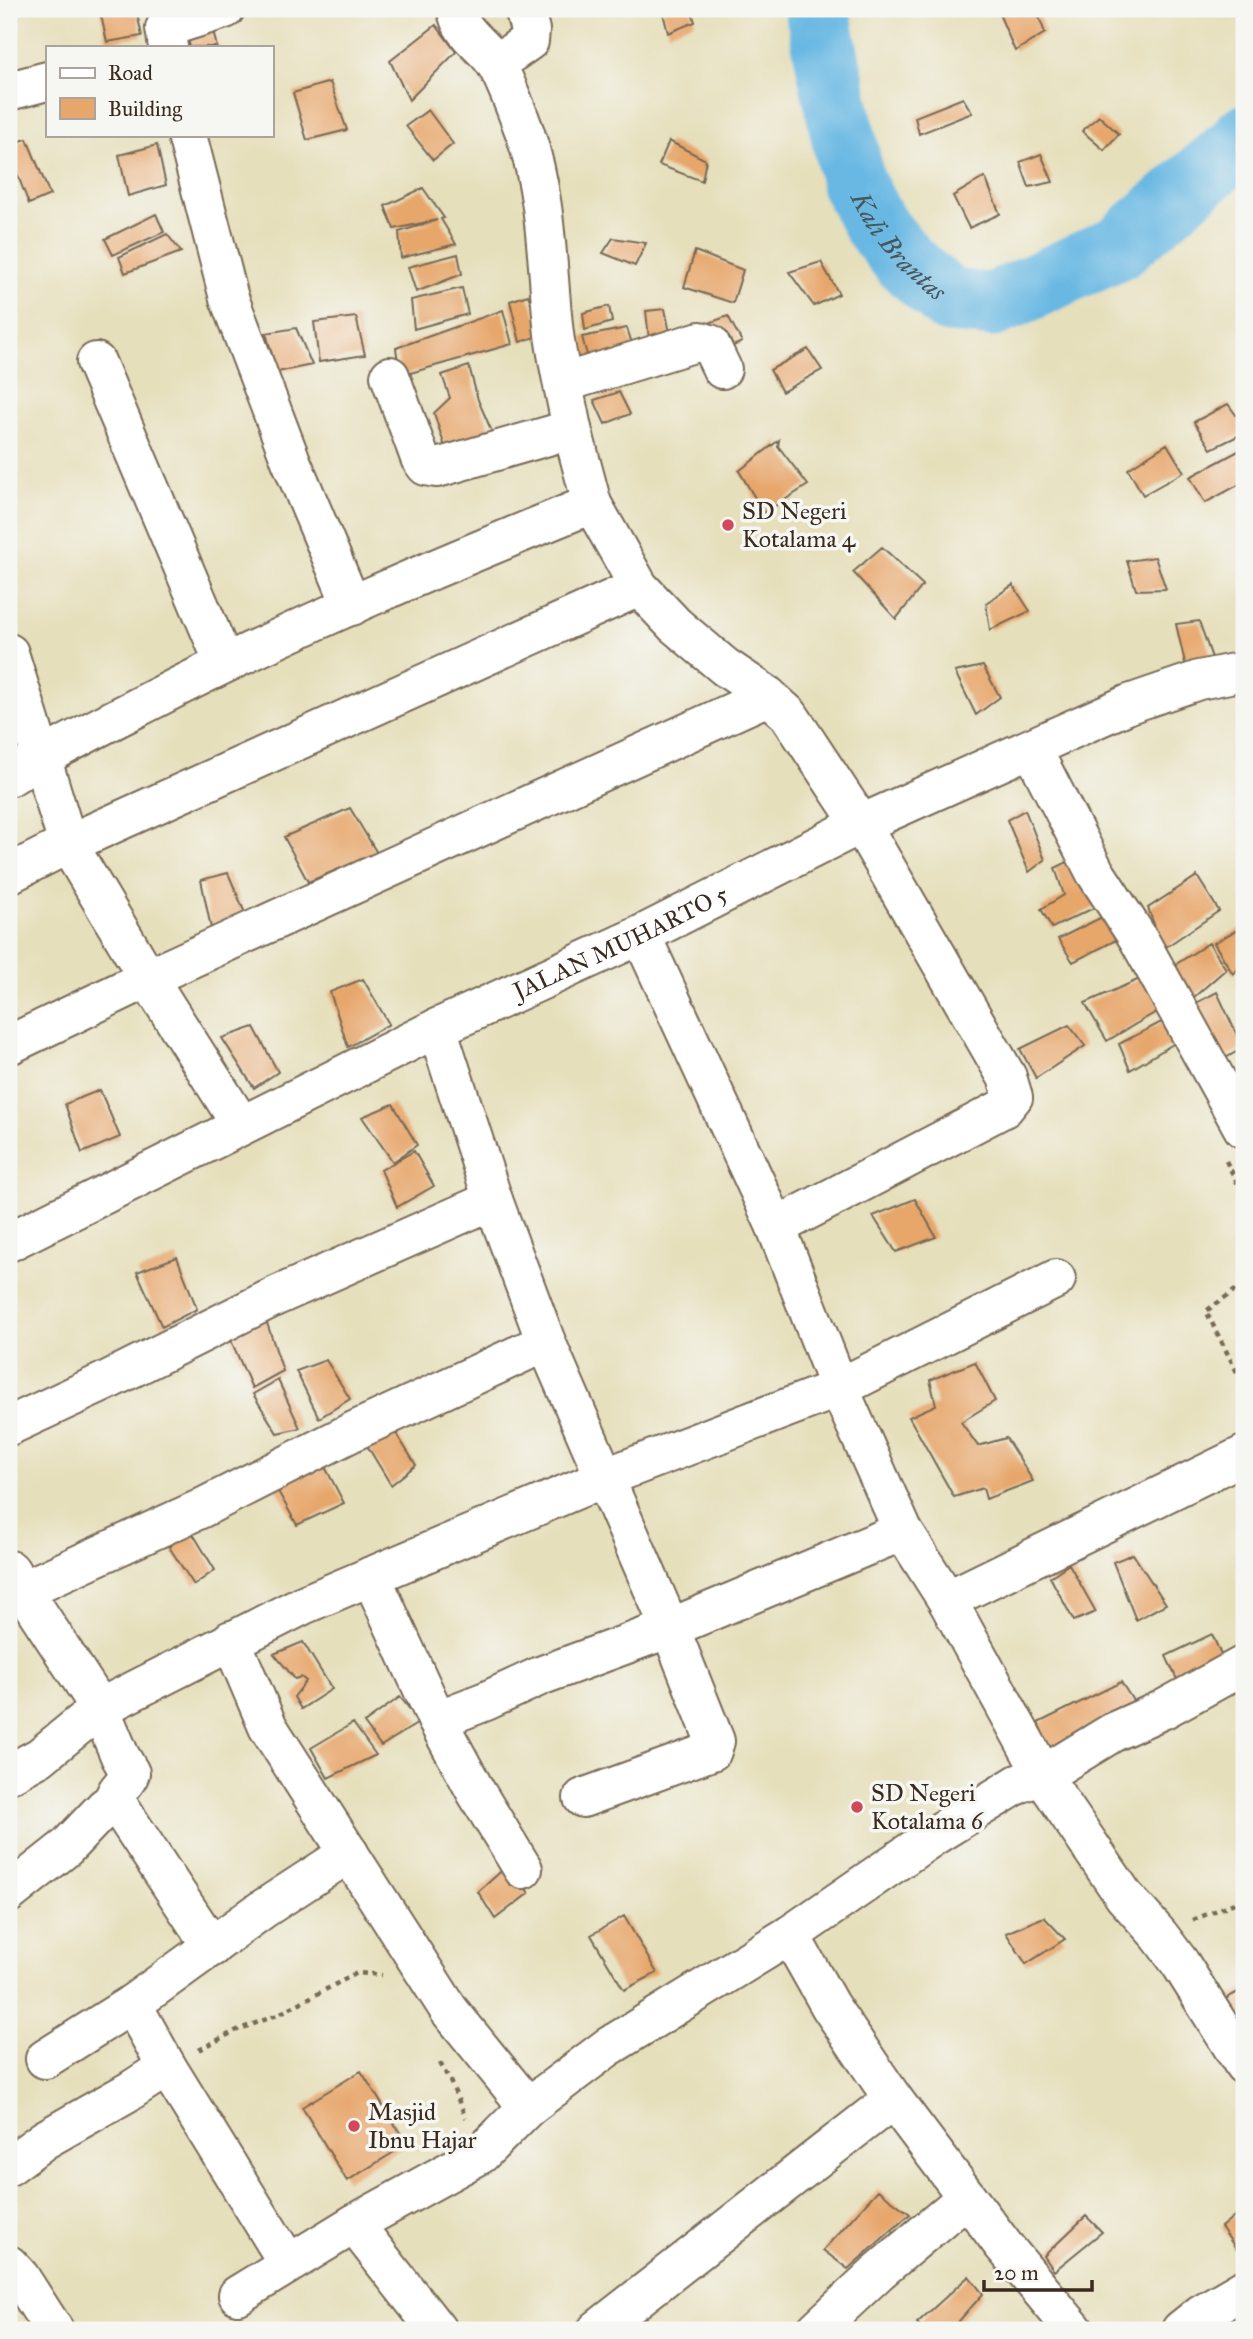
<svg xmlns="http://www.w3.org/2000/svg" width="1253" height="2339" font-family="'IM FELL Great Primer',serif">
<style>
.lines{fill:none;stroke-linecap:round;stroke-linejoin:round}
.river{stroke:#68b8e3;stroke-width:65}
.building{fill:#e7a66b}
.minor-casing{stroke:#776955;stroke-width:42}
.path{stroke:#776955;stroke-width:4.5;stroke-dasharray:5 5;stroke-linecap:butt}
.minor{stroke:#fff;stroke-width:38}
.poi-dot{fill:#d1495b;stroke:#f6f6f2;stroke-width:2.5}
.labels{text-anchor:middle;stroke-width:7;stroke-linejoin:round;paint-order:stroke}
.poi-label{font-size:24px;fill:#3b2a1e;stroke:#f6f6f2;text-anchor:start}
.street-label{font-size:24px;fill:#3b2a1e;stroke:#f6f6f2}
.water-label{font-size:26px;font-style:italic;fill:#485559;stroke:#f6f6f2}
</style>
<rect width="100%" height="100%" fill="#f6f6f2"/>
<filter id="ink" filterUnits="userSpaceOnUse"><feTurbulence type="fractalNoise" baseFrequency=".0143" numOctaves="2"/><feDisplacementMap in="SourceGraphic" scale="14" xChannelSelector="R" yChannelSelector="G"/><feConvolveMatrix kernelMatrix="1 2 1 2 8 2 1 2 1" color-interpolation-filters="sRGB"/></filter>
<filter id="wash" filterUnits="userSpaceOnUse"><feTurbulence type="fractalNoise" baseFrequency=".00686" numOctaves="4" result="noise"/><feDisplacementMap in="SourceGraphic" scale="28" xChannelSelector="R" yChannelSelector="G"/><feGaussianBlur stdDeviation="1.57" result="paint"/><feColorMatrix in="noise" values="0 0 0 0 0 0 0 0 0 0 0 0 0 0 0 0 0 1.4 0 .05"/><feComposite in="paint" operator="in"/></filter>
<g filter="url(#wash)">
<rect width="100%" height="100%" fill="#e6dfbb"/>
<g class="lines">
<path class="river" id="s1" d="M817 9 853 183 875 225 905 262 949 301 993 305 1119 247 1242 142 1244 137"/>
</g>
<g id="blocks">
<path class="building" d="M108 9H136L142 36 107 42 100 11Z
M662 9H691L695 22 668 33Z
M997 9H1036L1045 33 1015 51Z
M436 25 456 52 409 100 390 61Z
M213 31 217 47H190L187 36Z
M330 82 347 130 307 140 293 93Z
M963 98 972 113 919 134 915 117Z
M428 110 453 144 433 160 406 126Z
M1099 116 1119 134 1104 150 1082 131Z
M27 139 50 195 29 204 9 153V144Z
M669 141 706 160 702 181 659 165Z
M157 145 166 185 128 196 119 155Z
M1041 154 1053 182 1029 187 1020 162Z
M985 177 1000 214 969 228 953 196Z
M423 188 444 218 441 219 456 244 401 258 399 232 437 220 394 229 385 206Z
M156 214 164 232 113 255 105 239Z
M167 234 181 252 125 273 119 257Z
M613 238 646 243 635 266 603 253Z
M695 251 743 270 733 303 684 287Z
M458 254 462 274 416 292 408 267Z
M821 262 839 294 814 306 789 272Z
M462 288 468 314 414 329 411 300Z
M528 295 544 334 520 342 510 301Z
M609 306 612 322 585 330 583 313Z
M665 309 672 342 650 348 646 311Z
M503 310 512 344 400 376 396 348Z
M728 316 742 342 720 352 709 323Z
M356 317 365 355 319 362 314 322Z
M296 328 312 365 277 372 266 333Z
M627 328 636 356 591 369 582 337Z
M808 349 822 370 782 392 770 370Z
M469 366 478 400 496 441 448 456 434 413 450 398 442 375Z
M619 392 630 414 605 424 594 400Z
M1228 404 1244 426V433L1211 449 1194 422Z
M779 440 778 446 808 485 764 513 739 471Z
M1167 444 1184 472 1143 495 1128 469Z
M1244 448V482L1205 503 1190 477Z
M882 547 923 585 896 619 853 572Z
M1155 557 1166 589 1136 590 1127 561Z
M1013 585 1030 611 990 630 986 603Z
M1199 621 1212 658 1186 667 1176 624Z
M983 666 1000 697 976 715 955 672Z
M350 808 377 853 308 882 284 837Z
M1025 810 1045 860 1029 872 1007 820Z
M1076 858 1104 903 1052 928 1041 909 1064 895 1055 868Z
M228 873 245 913 211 928 201 880Z
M1197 876 1219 911 1163 949 1148 908Z
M1110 913 1122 937 1073 962 1058 939Z
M1244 926V964L1233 974 1214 943Z
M1209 943 1226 969 1193 998 1170 968Z
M1142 978 1163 1008 1107 1041 1085 1003Z
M363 979 389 1024 348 1047 330 992Z
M1217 992 1243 1048 1222 1060 1188 1007Z
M1171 1017 1183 1038 1130 1070 1119 1044Z
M1069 1025 1085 1046 1036 1078 1020 1049Z
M254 1027 278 1072 254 1088 222 1038Z
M100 1090 120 1137 82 1153 65 1104Z
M393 1104 417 1145 393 1162 362 1117Z
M414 1151 434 1186 397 1207 381 1170Z
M915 1199 936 1237 896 1252 873 1216Z
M177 1257 197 1309 162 1327 137 1272Z
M266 1320 283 1371 252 1388 229 1336Z
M326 1360 350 1399 319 1418 296 1371Z
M975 1362 995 1401 961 1422 978 1446 1006 1438 1033 1481 986 1499 983 1488 954 1497 909 1417 936 1405 930 1380Z
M278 1380 300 1428 277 1433 253 1394Z
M394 1430 416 1465 391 1485 366 1444Z
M323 1463 344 1503 297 1525 275 1486Z
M190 1529 215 1570 194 1585 169 1547Z
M1133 1554 1166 1604 1136 1620 1113 1562Z
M1069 1564 1096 1612 1074 1621 1050 1577Z
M1212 1634 1222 1657 1179 1684 1166 1656Z
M303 1642 332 1689 301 1709 294 1697 306 1681 301 1677 295 1679 274 1654Z
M1121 1682 1139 1710 1055 1760 1038 1723Z
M400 1697 420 1722 381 1746 364 1723Z
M353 1723 376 1755 328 1778 311 1748Z
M508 1865 529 1893 495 1919 478 1892Z
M624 1916 657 1973 624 1990 591 1935Z
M1044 1917 1065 1939 1026 1964 1006 1933Z
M1244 1989V2023L1234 2028 1219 2002Z
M361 2071 407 2144 347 2181 302 2107Z
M878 2190 910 2214 848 2269 823 2250Z
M1244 2208V2260L1221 2227Z
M1086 2216 1102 2232 1054 2271 1044 2256Z
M969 2276 983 2294 951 2330H924L917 2323Z"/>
</g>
</g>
<g filter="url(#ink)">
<use href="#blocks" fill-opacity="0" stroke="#776955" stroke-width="2"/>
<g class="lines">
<defs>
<g id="minor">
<path d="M457 9C459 33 484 45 496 64 506 81 518 114 525 133 548 201 546 264 554 334 558 366 566 397 572 429"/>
<path d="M168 47 165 28 225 9"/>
<path d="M496 64 529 41 530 30 526 16 532 9"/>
<path d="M9 91 47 81"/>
<path d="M187 135 229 298 291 461 352 606"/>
<path d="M96 362 224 663"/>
<path d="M390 376 420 458 426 466 437 468 572 429 592 504"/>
<path d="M563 383 700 341 710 344 722 369"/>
<path d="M9 653 68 844 148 978 241 1125"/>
<path d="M1032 749 1095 872 1138 938 1243 1128"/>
<path d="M9 777C56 748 105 724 154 699 296 626 444 564 592 504L639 587 675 625 725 667 768 696 789 715 861 824 1007 1077 1013 1097 1004 1108 776 1227"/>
<path d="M9 874 68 844 639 587"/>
<path d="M641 935 776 1227 839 1388 903 1531 947 1600 1048 1784 1124 1896 1159 1935 1180 1963 1244 2065"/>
<path d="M437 1028 493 1200 546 1342 670 1628 715 1741 712 1751 583 1798"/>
<path d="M9 1045 148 978 768 696"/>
<path id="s2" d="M9 1242 437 1028 641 935 861 824 1129 704 1199 680 1244 671"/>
<path d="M9 1426 104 1382 276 1296 493 1200"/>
<path d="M10 1570 100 1708 120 1756 130 1773C126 1785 116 1787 113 1802"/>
<path d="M371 1576 437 1720 476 1792 523 1869"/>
<path d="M9 1598 21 1591 200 1509 354 1431 546 1342"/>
<path d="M947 1600 1244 1455"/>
<path d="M231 1640 268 1727 449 2010 528 2107"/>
<path d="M437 1720 486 1701 540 1676 670 1628 903 1531"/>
<path d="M9 1774 40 1757 100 1708 303 1605 606 1477 839 1388 1056 1279"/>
<path d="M9 1893 67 1847 105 1807 113 1802 118 1805 212 1947"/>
<path d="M790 1935 830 2006 893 2099 1003 2245 1074 2330"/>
<path d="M45 2059 132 2004"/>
<path d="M9 2166 44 2140 130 2091 167 2067"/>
<path d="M354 2224 437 2330"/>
<path d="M288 2263 167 2067 132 2004 263 1909 349 1853"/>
<path d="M9 2265 20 2277 54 2330"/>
<path d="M238 2295 354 2224 481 2154 528 2107 608 2047 790 1935 935 1835 1018 1784 1043 1775 1115 1731 1164 1709 1244 1665"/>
<path d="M597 2330 893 2099"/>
<path d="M816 2330 878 2272 967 2197"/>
<path d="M1181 2330 1201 2314 1244 2289"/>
</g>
</defs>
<use href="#minor" class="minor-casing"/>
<path class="path" d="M1226 1161 1244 1196
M1244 1284 1206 1311 1244 1386
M1193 1920 1244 1899
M199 2050 235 2031 277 2015 357 1973 382 1975
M440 2063 450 2081 466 2118"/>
<use href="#minor" class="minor"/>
</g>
</g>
<g class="poi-dot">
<circle cx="728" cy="525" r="7"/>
<circle cx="857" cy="1807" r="7"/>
<circle cx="354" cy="2126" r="7"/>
</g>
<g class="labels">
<g class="poi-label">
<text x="742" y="519">SD Negeri<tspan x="742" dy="28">Kotalama 4</tspan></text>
<text x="871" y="1801">SD Negeri<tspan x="871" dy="28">Kotalama 6</tspan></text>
<text x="368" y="2120">Masjid<tspan x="368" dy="28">Ibnu Hajar</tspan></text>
</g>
<g class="street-label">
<text dy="8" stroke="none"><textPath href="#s2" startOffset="681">JALAN MUHARTO 5</textPath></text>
</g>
<g class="water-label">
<text dy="9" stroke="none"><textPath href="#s1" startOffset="256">Kali Brantas</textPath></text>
</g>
</g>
<rect width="1253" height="2339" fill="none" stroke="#f6f6f2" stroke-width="35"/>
<rect x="46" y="46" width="228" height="91" fill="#f6f6f2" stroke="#aba49d" stroke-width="2"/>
<rect x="60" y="68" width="35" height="10" fill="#ffffff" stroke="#aba49d" stroke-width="2"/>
<text x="108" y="80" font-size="21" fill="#3b2a1e">Road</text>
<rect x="60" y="98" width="35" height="21" fill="#e7a66b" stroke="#aba49d" stroke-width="2"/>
<text x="108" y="116" font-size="21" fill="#3b2a1e">Building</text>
<path d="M984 2280v10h108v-10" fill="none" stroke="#3b2a1e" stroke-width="3.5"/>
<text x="994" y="2280" font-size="21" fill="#3b2a1e" stroke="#f6f6f2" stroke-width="5" paint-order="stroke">20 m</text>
</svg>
